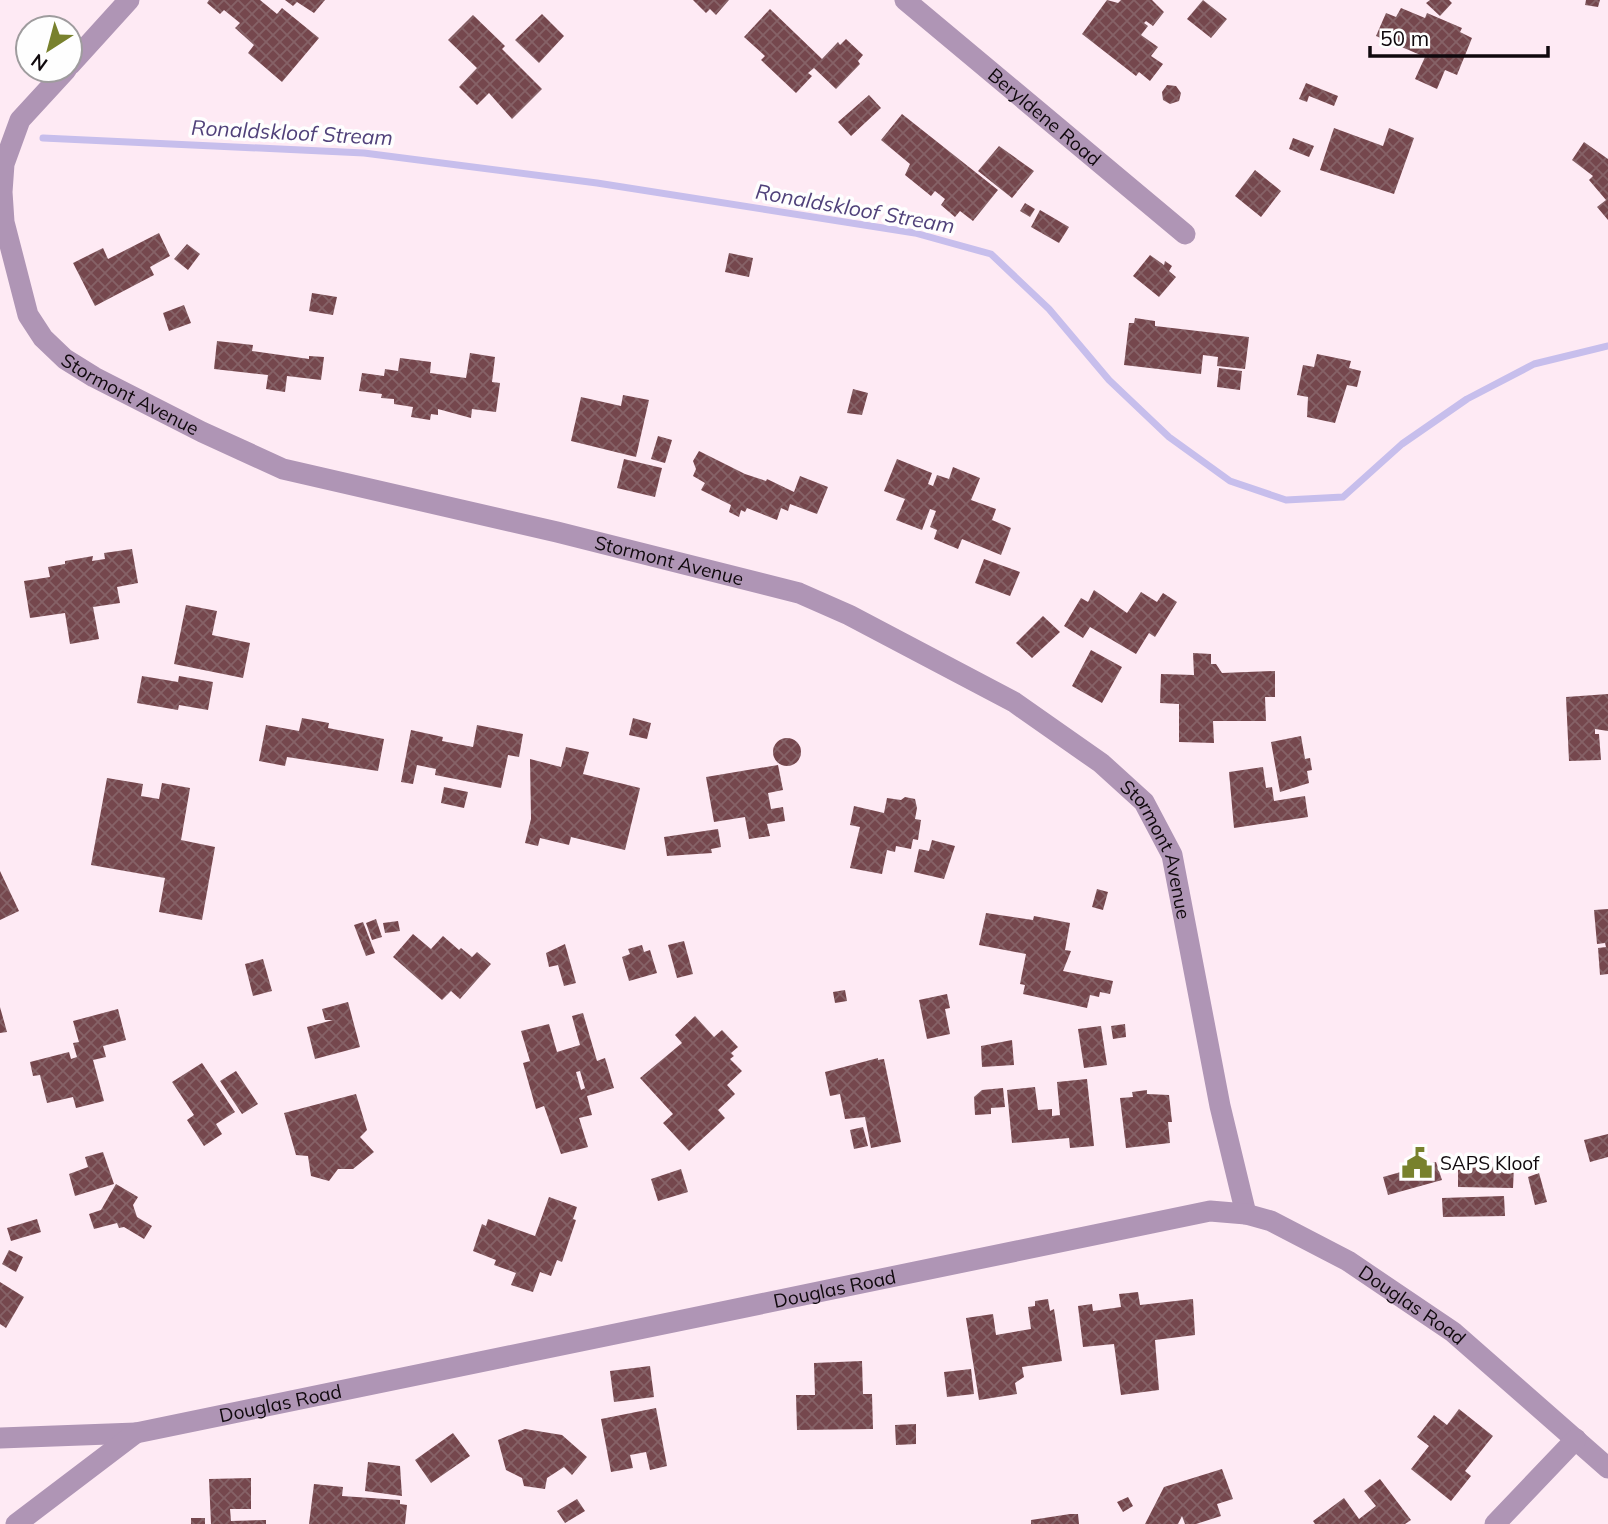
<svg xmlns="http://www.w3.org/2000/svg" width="1608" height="1524" font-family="Mulish,sans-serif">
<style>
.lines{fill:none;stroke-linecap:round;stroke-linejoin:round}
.stream{stroke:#c7beec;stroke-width:7}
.building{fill:url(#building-cross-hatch);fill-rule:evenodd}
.street{stroke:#af95b5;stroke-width:21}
.labels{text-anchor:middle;stroke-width:7;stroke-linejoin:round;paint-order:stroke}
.street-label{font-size:19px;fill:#10090d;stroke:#fefefe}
.poi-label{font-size:19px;fill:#10090d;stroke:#fefefe;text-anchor:start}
.water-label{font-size:21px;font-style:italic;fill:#50417a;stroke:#fefefe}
</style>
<defs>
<pattern id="building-cross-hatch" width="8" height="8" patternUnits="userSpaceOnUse" patternTransform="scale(1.75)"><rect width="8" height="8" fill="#75474d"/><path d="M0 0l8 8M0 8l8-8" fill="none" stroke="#866267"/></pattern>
</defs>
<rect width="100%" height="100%" fill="#feeaf4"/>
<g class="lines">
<path class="stream" d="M43 138 364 153 597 183 915 233 991 254 1049 309 1109 380 1169 437 1230 481 1286 500 1343 497 1402 444 1467 399 1534 364 1608 346"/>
</g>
<path class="building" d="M209 0H260L277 14 282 8 319 38 282 82 248 53 254 45 235 28 240 23 224 10 220 14 207 3Z
M285 0H325L314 13 297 2 293 6Z
M693 0H729L716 15 710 9 706 13Z
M1107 0 1118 3 1121 0H1152L1164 12 1153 26 1146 21 1144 23 1148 26 1141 35 1158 47 1151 56 1163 64 1150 81 1139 72 1136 76 1082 34Z
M1203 0 1227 19 1211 38 1187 19Z
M1430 0H1449L1452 3 1440 16 1426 3Z
M1586 0H1600L1598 7 1585 5Z
M1401 8 1425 18 1427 13 1462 28 1460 32 1472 38 1457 75 1445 70 1437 89 1415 79 1425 57 1376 36 1386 13 1396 17Z
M770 9 822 59 838 42 840 45 846 39 863 55 858 61 860 64 836 89 814 68 808 73 812 76 796 93 761 60 765 56 744 37Z
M542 14 564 36 539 63 515 40Z
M473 15 505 46 502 49 542 89 512 119 489 93 477 105 459 87 477 68 448 40Z
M1306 83 1338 96 1334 106 1309 96 1307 102 1299 99Z
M1167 85 1176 86 1181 93 1179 101 1170 104 1163 100 1162 92Z
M869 95 881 108 851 136 838 122Z
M902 114 998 190 973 221 960 211 955 217 941 205 945 199 935 191 931 196 905 175 910 164 881 140Z
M1334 128 1383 146 1389 128 1414 138 1394 194 1320 170Z
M1293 138 1314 146 1309 157 1289 149Z
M1584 142 1608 159V220L1597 207 1606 200 1589 180 1593 176 1572 160Z
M999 146 1034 171 1012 198 978 171Z
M1255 170 1281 191 1261 217 1235 196Z
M1025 203 1035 209 1030 217 1020 211Z
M1040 210 1069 227 1059 243 1031 227Z
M159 233 170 256 150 267 154 275 95 306 73 263 103 248 108 259Z
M187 244 200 254 188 270 174 259Z
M729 253 753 258 749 277 725 272Z
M1150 255 1164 265 1165 261 1172 266 1169 271 1176 277 1159 297 1133 276Z
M312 293 337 297 333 315 309 311Z
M184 305 191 323 169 331 163 313Z
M1135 318 1155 321V326L1249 337 1245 369 1217 366 1218 357 1203 355 1201 374 1124 365 1129 323H1134Z
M217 341 253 345 252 351 309 359V356L324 357 321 380 287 376 285 392 266 389 268 375 214 369Z
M470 353 495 357 492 382 500 383 496 412 472 409 471 418 438 409V415L431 414 430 420 411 417 413 407 394 404V399L381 398 382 394 359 391 362 373 384 376 385 369 398 371 400 358 431 362 430 373 466 378Z
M1317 354 1351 361 1349 368 1361 371 1357 387 1347 385 1335 423 1307 417 1308 397 1297 395 1303 365 1314 367Z
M1219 368 1242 371 1240 390 1217 387Z
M853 389 868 393 862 415 847 413Z
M623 395 649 400 636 457 571 441 581 397 621 406Z
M658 436 672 440 665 463 651 459Z
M699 451 745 474 766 481 767 479 794 492 800 476 828 487 817 514 790 504 788 511 781 508 777 520 747 508 745 512 741 510 739 517 729 512 731 505 701 490 705 483 693 476 696 469 693 461Z
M624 459 662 468 655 497 617 488Z
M897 459 932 473 928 484 933 486 937 475 949 479 953 467 980 478 971 500 996 509 992 520 1011 528 1001 555 962 539 958 549 934 539 937 530 930 527 936 511 930 509 922 530 896 520 905 499 884 491Z
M132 549 138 583 117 587 120 603 93 607 99 639 70 644 65 613 30 618 24 581 50 577 48 567 65 564V561L93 556 92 561 105 559 104 553Z
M984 559 1020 572 1010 596 975 583Z
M1094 590 1127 613 1141 592 1157 602 1163 593 1177 602 1155 637 1149 633 1136 654 1090 627 1083 638 1064 626 1081 598 1088 602Z
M186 605 217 611 212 635 250 643 243 678 174 664Z
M1043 616 1060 632 1032 658 1016 643Z
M1091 650 1122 667 1102 703 1072 686Z
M1193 653 1211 654V664H1216L1222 673 1275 671V697H1265L1266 721H1213L1214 743 1179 742V704L1160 703 1161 674 1194 675Z
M142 676 178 682 179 676 213 682 208 710 179 705 178 710 137 703Z
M1608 694V731L1595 729V734H1599L1601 760 1569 761 1566 697Z
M302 718 329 723 328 728 384 739 378 771 287 757 285 766 259 761 266 725 299 731Z
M633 718 651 723 647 739 629 735Z
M477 725 523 734 519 757 508 755 501 788 435 775 436 769 417 765 413 784 401 782 411 730 443 737 442 741 473 747Z
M1301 736 1305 759 1310 758 1312 770 1307 771 1309 783 1280 792 1271 742Z
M773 752a14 14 0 1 1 28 0a14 14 0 1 1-28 0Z
M566 747 589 752 583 774 640 788 625 850 571 837 569 845 540 838 538 846 525 843 531 819 530 759 561 767Z
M778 765 783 790 768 793 771 809 783 807 785 821 767 824 770 836 749 839 745 817 714 822 706 777Z
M1263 767 1266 788 1272 787 1274 801 1305 796 1308 817 1234 828 1229 772Z
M107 778 143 784 141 796 159 799 162 783 190 788 181 840 215 847 202 920 159 912 165 878 91 865Z
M444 787 468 792 464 808 441 803Z
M905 797 915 799 917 808 915 819 921 820 918 840 913 839 911 849 896 846 895 852 887 850 882 874 850 868 860 827 850 825 854 806 884 813 887 798 901 800Z
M718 829 721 847 711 849 712 853 667 856 664 837Z
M932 840 955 846 944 879 914 872 919 849 929 851Z
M0 871 19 911 0 920Z
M1097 889 1108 892 1103 910 1092 907Z
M1608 909V974L1600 975 1598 948 1606 947 1605 943 1597 944 1594 910Z
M986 913 1033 920 1034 916 1070 923 1065 950 1071 951 1063 971 1113 981 1110 994 1100 992 1099 997 1090 995 1087 1008 1023 994 1025 985 1020 984 1026 954 979 945Z
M376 919 382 937 372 940 366 923Z
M398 921 400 931 385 933 383 923Z
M363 922 375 953 366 956 354 925Z
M413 934 431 949 443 936 459 950 461 948 472 957 477 952 491 964 460 999 451 991 442 1000 393 957Z
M684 941 693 974 677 978 668 945Z
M565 944 576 983 564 986 558 965 549 967 546 953Z
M642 945 644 952 650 950 657 973 629 981 622 957 630 954 628 949Z
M263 959 272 991 253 996 245 964Z
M845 990 847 1001 835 1003 833 992Z
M947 994 950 1008 945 1009 950 1034 927 1039 919 1000Z
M348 1002 360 1047 315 1059 307 1027 333 1020H325L322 1009Z
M0 1007 7 1032 0 1033Z
M118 1009 126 1040 103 1046 106 1057 93 1060 104 1101 76 1108 73 1097 47 1103 40 1075 33 1076 30 1062 69 1052 71 1059 77 1057 73 1043 79 1042 73 1021Z
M583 1013 597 1061 605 1058 614 1088 587 1096 592 1115 579 1118 588 1147 561 1154 544 1106 536 1109 523 1063 530 1061 521 1031 549 1024 557 1052 580 1045 572 1016ZM580 1071 585 1088 581 1090 576 1072Z
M695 1016 714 1037 722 1030 738 1047 731 1053 734 1056 730 1059 742 1071 727 1085 735 1094 718 1110 725 1118 689 1151 663 1123 673 1114 640 1078 682 1043 675 1035Z
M1125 1024 1126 1037 1113 1039 1111 1026Z
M1101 1026 1107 1065 1084 1068 1078 1029Z
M1012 1040 1014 1065 982 1067 981 1046Z
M878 1058V1060L884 1059 901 1142 871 1148 865 1117 845 1119 840 1094 830 1096 825 1072Z
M202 1063 235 1112 216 1124 222 1134 204 1146 187 1120 194 1115 172 1082Z
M236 1071 258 1104 242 1114 220 1081Z
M1087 1079 1094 1146 1070 1148 1069 1138 1012 1143 1007 1090 1035 1087 1038 1110 1052 1109V1116L1060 1115 1057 1082Z
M1003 1088 1005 1107 991 1108V1114L975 1115 974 1097 982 1090Z
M1147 1090V1094L1169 1095 1172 1122H1168L1170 1143 1126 1148 1120 1098 1133 1097 1132 1092Z
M356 1094 367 1130 360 1137 374 1152 353 1169H338L329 1181 311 1176 308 1156 296 1155 284 1113Z
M863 1127 868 1146 854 1149 850 1130Z
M1608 1134V1157L1590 1162 1584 1140Z
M103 1152 114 1184 75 1196 69 1174 88 1167 85 1157Z
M1436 1162 1442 1180 1388 1195 1383 1177Z
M1458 1166 1514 1167 1513 1188 1458 1187Z
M681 1169 688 1192 658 1201 651 1179Z
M1539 1173 1547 1202 1535 1205 1528 1177Z
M116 1184 138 1197 133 1205 137 1217 152 1226 144 1239 124 1227 119 1228 117 1223 94 1229 89 1214 101 1210Z
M1504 1196 1505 1216 1443 1217 1442 1198Z
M549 1197 577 1207 573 1219 576 1220 562 1262 557 1260 551 1276 540 1272 533 1292 511 1285 516 1273 494 1265 496 1260 473 1251 482 1224 486 1226 488 1219 535 1236Z
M37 1219 41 1232 11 1241 7 1228Z
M9 1250 23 1257 16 1272 2 1264Z
M0 1282 24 1297 6 1328 0 1324Z
M1138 1292 1140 1305 1193 1299 1195 1335 1155 1340 1159 1390 1121 1395 1114 1344 1083 1347 1078 1306 1092 1304 1093 1311 1121 1307 1119 1294Z
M1048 1299 1050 1311 1054 1309 1062 1361 1022 1367 1024 1377 1015 1383 1017 1394 979 1400 966 1318 993 1314 996 1335 1031 1329 1028 1307 1035 1306V1301Z
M862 1361 863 1394H872L873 1429 797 1430 796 1395H815L814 1363Z
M650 1366 654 1397 614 1402 610 1371Z
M971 1369 974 1394 947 1397 944 1372Z
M656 1408 667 1466 650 1470 646 1452 630 1455 633 1468 611 1472 601 1419Z
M1459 1409 1493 1436 1465 1471 1471 1476 1451 1501 1411 1469 1429 1446 1417 1437 1434 1415 1447 1425Z
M916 1424V1444L896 1445 895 1425Z
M525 1429 562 1435 587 1457 572 1475 564 1467 547 1478 545 1489 524 1486 522 1478 506 1470 498 1440Z
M453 1433 470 1456 431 1483 415 1460Z
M368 1462 400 1466 402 1496 365 1491Z
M1222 1469 1233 1499 1217 1504 1221 1516 1196 1524H1185L1182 1516 1178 1524H1145L1164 1487Z
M251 1478V1509H230L231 1521 266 1520V1524H211L209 1479Z
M1380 1479 1411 1520 1405 1524H1315L1313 1521 1344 1498 1359 1519 1376 1506 1364 1491Z
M314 1484 343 1487 342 1496 400 1500V1504L407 1505 405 1524H309Z
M1128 1497 1133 1506 1123 1512 1117 1502Z
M577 1499 585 1511 565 1523 557 1511Z
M1070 1514H1078L1079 1524H1031V1520Z
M191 1518H205V1524H191Z"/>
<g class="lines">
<g class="street">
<path id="s1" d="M905 0 1185 234"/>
<path d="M70 65 129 0"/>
<path id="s2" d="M66 70 20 120 4 164 2 192 4 222 28 315 43 338 65 359 94 377 202 432 283 469 557 532 799 593 849 615 1014 702 1101 763 1144 802 1172 855 1220 1106 1246 1214"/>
<path d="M0 1438 136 1433"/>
<path id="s3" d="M16 1524 136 1433 1210 1211 1246 1214 1271 1221 1348 1261 1453 1332 1608 1468"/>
<path d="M1495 1524 1576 1439"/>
</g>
</g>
<defs>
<symbol id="civic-bare" viewBox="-9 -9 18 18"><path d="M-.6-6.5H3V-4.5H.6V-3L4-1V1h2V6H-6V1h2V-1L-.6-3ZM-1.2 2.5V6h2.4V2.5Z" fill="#78812d" stroke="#fefefe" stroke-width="2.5" paint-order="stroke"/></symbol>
</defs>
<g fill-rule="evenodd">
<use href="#civic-bare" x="1395" y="1141" width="44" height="44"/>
</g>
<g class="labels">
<g class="street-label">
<text dy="7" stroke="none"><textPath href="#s1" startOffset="182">Beryldene Road</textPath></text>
<text dy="7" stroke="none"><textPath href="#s2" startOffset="401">Stormont Avenue</textPath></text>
<text dy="7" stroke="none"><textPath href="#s2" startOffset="968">Stormont Avenue</textPath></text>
<text dy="7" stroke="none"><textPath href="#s2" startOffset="1556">Stormont Avenue</textPath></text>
<text dy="7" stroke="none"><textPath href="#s3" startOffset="864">Douglas Road</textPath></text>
<text dy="7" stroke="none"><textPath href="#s3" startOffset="1474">Douglas Road</textPath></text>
<text dy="7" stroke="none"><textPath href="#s3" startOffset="298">Douglas Road</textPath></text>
</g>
<g class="poi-label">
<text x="1440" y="1170">SAPS Kloof</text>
</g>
<g class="water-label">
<text transform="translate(292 133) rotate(3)" y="7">Ronaldskloof Stream</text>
<text transform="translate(855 209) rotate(10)" y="7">Ronaldskloof Stream</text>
</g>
</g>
<g transform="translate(49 49) rotate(216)"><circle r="33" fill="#fefefe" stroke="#9f9c9e" stroke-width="2"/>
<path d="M0-5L12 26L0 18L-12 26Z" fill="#78812d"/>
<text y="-10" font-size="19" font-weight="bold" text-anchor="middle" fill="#10090d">N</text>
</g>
<path d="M1370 46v10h178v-10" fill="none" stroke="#10090d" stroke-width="3.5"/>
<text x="1380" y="46" font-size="21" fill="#10090d" stroke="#fefefe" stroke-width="5" paint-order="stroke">50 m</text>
</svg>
